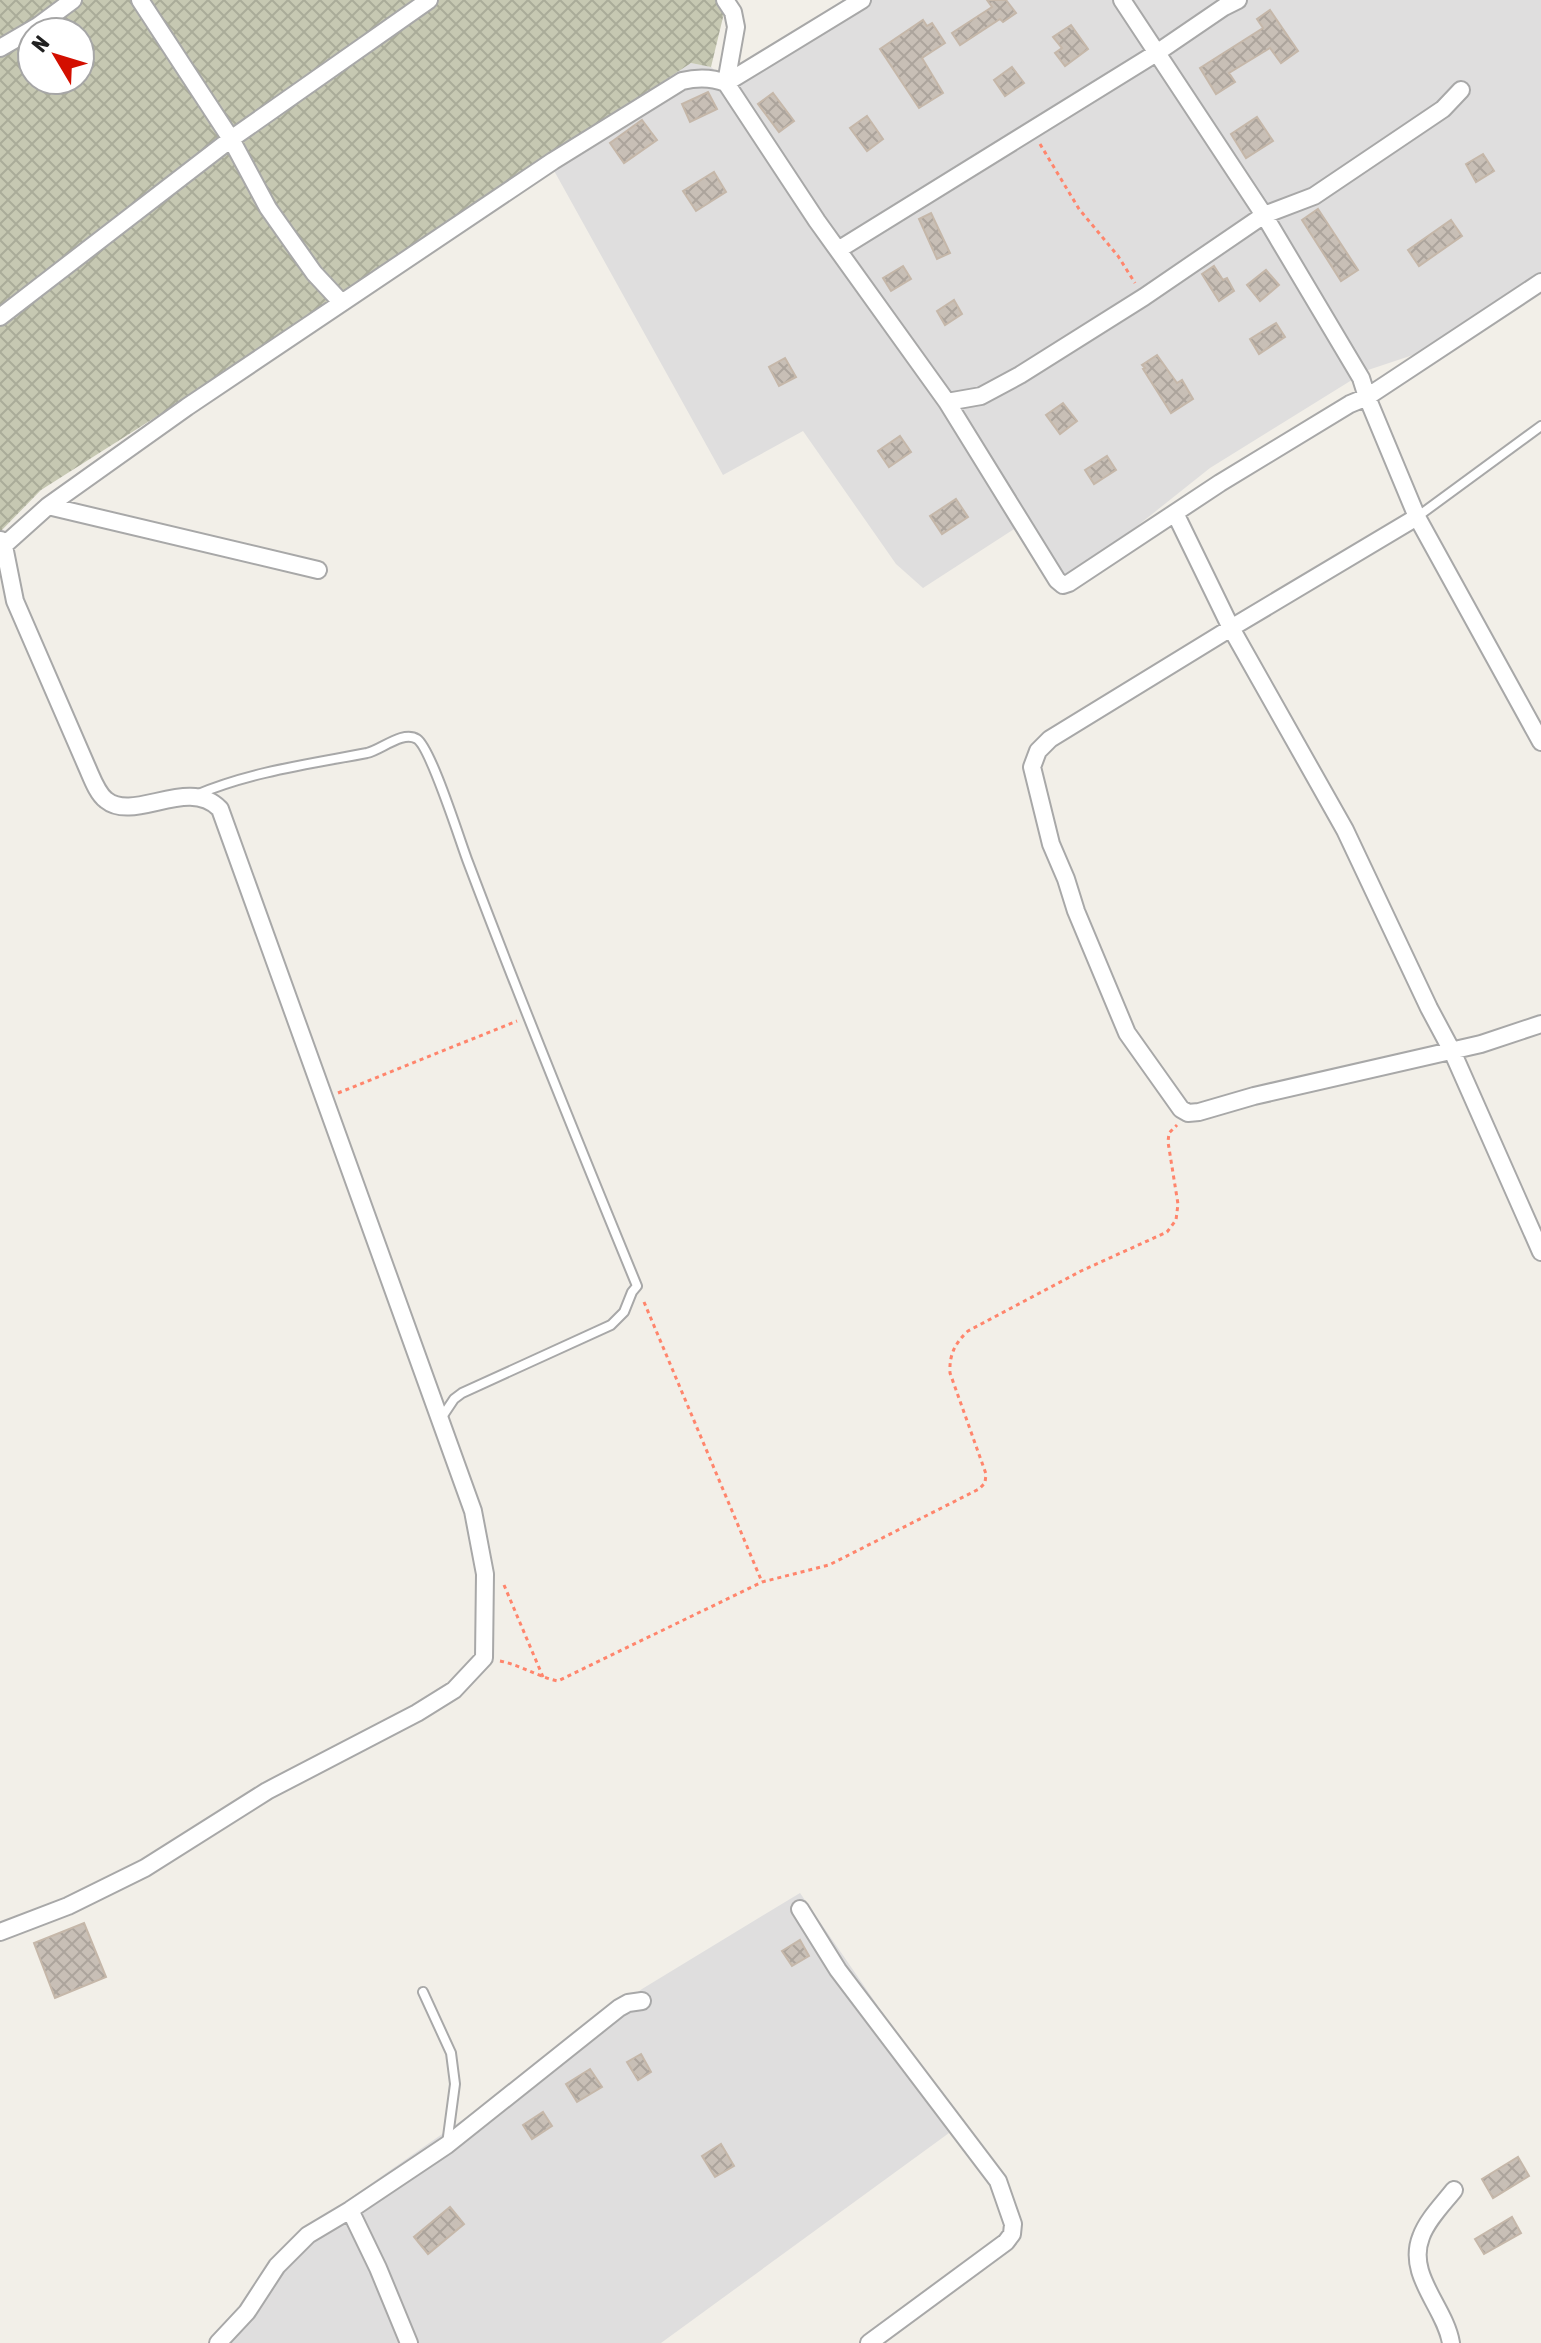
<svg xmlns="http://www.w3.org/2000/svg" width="1541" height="2343" font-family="'Asap Condensed',sans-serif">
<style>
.residential{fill:#dfdede}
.construction{fill:url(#construction-cross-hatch);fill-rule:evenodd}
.building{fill:url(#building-cross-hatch);stroke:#c5b7a9;stroke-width:2}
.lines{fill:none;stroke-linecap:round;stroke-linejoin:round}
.service-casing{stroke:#a8a8a8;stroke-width:12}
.minor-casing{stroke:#a8a8a8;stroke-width:20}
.path{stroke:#ff856c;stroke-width:3;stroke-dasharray:4 4;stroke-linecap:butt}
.service{stroke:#fff;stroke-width:8}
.minor{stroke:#fff;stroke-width:16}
</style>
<defs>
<pattern id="construction-cross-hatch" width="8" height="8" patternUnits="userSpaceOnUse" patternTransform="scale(2)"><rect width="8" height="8" fill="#c6c8b2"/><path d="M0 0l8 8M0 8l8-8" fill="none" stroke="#aaac99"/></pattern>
<pattern id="building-cross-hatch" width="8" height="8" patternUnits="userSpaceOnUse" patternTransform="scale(2)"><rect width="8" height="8" fill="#c8bfb6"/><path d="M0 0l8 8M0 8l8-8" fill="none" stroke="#aca49c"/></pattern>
</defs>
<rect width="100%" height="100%" fill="#f2efe8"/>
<path class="residential" d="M862 0H1541V280L1422 352 1368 370 1210 468 1063 585 1028 520 923 588 896 564 803 431 723 475 547 158 691 63 711 67 727 81Z
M800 1893 960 2125 661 2343H218L303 2231 491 2100 642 1989Z"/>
<path class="construction" d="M0 0H720L725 9 711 67 691 63 181 401 41 490 0 532ZM32 32H80V80H32Z"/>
<path class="building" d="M987 0H1006L1016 13 1003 22 1000 19 960 45 952 33 992 7Z
M1270 10 1298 51 1281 63 1270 48 1229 73 1235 82 1216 94 1200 68 1263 28 1257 19Z
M923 20 927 26 932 23 945 43 922 58 943 93 919 108 880 49Z
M1071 25 1088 49 1065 66 1055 53 1062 48 1053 37Z
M1012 67 1024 83 1005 96 994 80Z
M708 92 717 109 690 122 682 104Z
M773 93 794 121 779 132 758 104Z
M867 116 883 139 867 151 850 128Z
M1257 117 1273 141 1246 158 1231 134Z
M642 120 657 140 624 163 610 143Z
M1483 154 1494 171 1476 182 1466 164Z
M714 172 726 192 696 211 683 191Z
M1318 209 1358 270 1341 281 1302 220Z
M931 213 950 253 937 259 919 219Z
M1451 220 1462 236 1419 266 1408 250Z
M903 266 911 279 891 291 883 278Z
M1214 266 1223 280 1227 278 1234 291 1219 301 1202 274Z
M1266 270 1279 285 1260 301 1247 285Z
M954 300 962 314 945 325 937 311Z
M1276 323 1285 337 1259 354 1250 339Z
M1157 355 1177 383 1182 380 1193 399 1171 413 1143 369 1145 368 1142 365Z
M785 358 796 377 779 386 769 367Z
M1063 403 1077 421 1060 434 1046 415Z
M900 436 911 452 889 467 878 451Z
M1107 456 1116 470 1094 484 1085 470Z
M956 499 968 517 942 534 930 516Z
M84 1923 106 1977 55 1998 34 1943Z
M800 1940 809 1956 792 1966 782 1951Z
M641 2054 651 2072 638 2080 627 2062Z
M590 2069 602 2087 577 2102 566 2084Z
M543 2112 552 2126 532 2139 523 2125Z
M721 2144 734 2166 715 2177 702 2156Z
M1518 2157 1529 2176 1493 2198 1482 2179Z
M450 2207 464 2224 428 2254 414 2237Z
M1512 2217 1521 2233 1484 2254 1475 2239Z"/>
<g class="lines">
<defs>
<path id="service" d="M1417 517 1541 426
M196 795C250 772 309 764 367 753 381 750 403 730 417 739 431 748 460 841 468 862 522 1005 579 1145 637 1286L632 1292 624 1312 611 1325 462 1393 454 1399 440 1420
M423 1992 451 2053 455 2084 447 2144"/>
<path id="minor" d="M140 0 231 139 268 208 314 273 341 302
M725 0 733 12 736 27 726 83
M1122 0 1264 215 1361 378 1367 397 1417 517 1541 742
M0 48 38 26 73 0
M726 83 862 0
M838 250 1158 52 1224 7 1238 0
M0 317 231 139 429 0
M947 402 981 396 1020 375 1144 297 1264 215 1314 196 1443 109 1461 90
M48 506 318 570
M1175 513 1231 628 1345 830 1429 1008 1452 1051 1541 1252
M1417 517 1231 628 1050 739 1038 751 1032 767 1051 844 1066 879 1076 911 1127 1033 1181 1109 1188 1113 1199 1112 1254 1096 1481 1044 1541 1024
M0 549 48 506 187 407 553 161 682 81C698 77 711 77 726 83L817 221 947 402 1057 580 1063 585 1069 583 1220 483 1350 404 1367 397 1541 282
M800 1909 838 1970 998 2181 1013 2224 1012 2234 1006 2242 869 2343
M0 1932 68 1906 145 1868 267 1791 417 1713 454 1690 484 1658 485 1574 473 1511 220 809C188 776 134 823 106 800 97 793 92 778 87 767L15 601 4 546 1 540
M350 2210 378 2268 409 2343
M218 2343 247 2312 277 2266 308 2235 350 2210 447 2145 619 2008 628 2003 642 2001
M1451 2343C1445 2307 1406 2275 1421 2237 1427 2220 1443 2204 1454 2190"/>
</defs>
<use href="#service" class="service-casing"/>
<use href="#minor" class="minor-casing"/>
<path class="path" d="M1040 144 1079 209 1118 256 1135 283
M338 1093 517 1021
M644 1302 762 1582
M504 1585 543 1677
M500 1661C521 1665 538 1677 558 1681L762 1582 829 1565 979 1489 985 1483 986 1474 950 1373C949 1355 955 1343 968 1331L1081 1271 1167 1232 1176 1220 1178 1204 1168 1142 1169 1133 1177 1125"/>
<use href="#service" class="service"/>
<use href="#minor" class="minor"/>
</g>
<g transform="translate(56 56) rotate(308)"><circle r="38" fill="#ffffff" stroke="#a6a6a6" stroke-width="2"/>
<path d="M0-6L14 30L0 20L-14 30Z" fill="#d30f00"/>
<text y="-12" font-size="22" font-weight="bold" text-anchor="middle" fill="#212121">N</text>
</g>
</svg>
